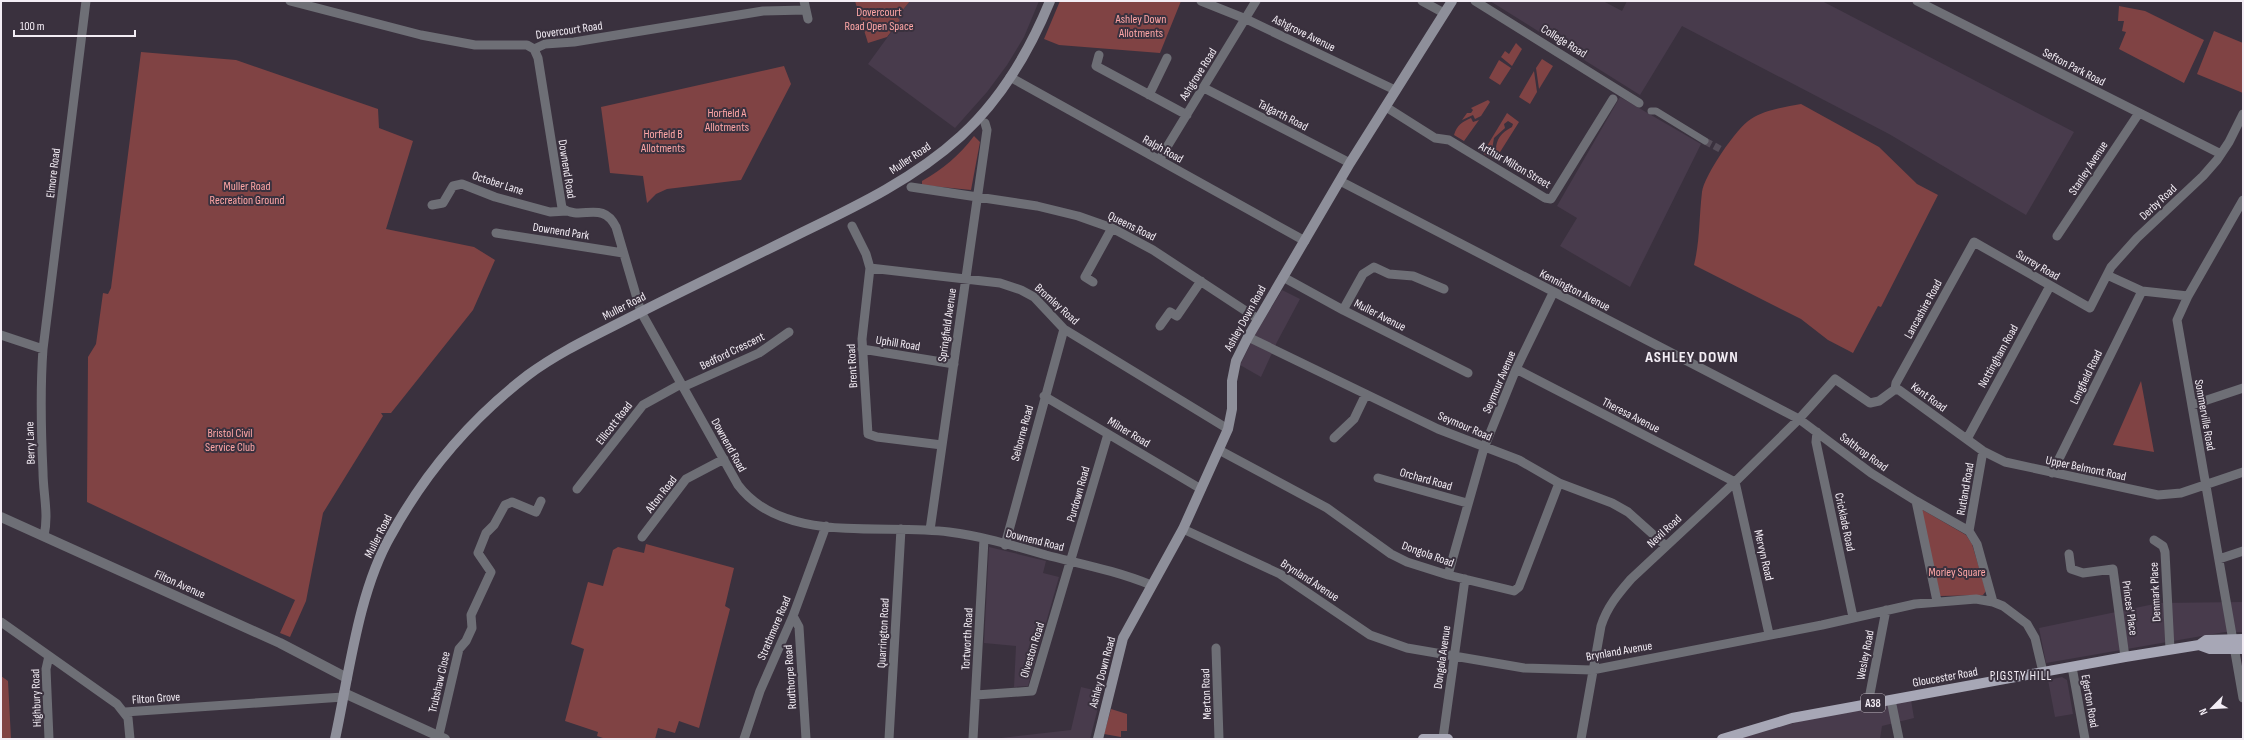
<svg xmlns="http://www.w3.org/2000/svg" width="2244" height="740" font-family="'Sofia Sans Condensed',sans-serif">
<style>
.built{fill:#483b4c}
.green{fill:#804344;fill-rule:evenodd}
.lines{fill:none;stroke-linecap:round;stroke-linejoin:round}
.pedestrian-tunnel{stroke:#564d59;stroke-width:7;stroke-dasharray:7 3.5;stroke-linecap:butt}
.pedestrian{stroke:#6e6f76;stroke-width:7}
.minor{stroke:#6e6f76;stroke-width:9}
.tertiary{stroke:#6e6f76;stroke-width:10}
.secondary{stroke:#8e8f9a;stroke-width:10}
.primary{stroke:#a7a7b6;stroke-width:10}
.labels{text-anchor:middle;stroke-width:4;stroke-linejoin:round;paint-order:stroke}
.shield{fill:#3a313e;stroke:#bcb5be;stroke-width:1}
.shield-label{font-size:11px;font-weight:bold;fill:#f3edf5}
.park-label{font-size:12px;fill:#fea6a6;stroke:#3a313e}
.street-label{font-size:12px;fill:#f3edf5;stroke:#3a313e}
.neighbourhood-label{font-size:13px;letter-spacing:1px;fill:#f3edf5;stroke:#3a313e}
.district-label{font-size:16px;font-weight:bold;letter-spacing:1px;fill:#f3edf5;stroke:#3a313e}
</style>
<rect width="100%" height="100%" fill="#3a313e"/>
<path class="built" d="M910 1H1039L1024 37 1007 65 987 92 955 128 868 64 900 20 897 17Z
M1490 1H1603L1622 11 1627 1H1822L2074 132 2026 215 1889 134 1682 26 1640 95Z
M1620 97 1701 144 1630 287 1560 246 1577 218 1557 206Z
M1282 290 1300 299 1277 342 1261 377 1240 365 1257 331Z
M989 547 1046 561 1043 573 1059 577 1028 686 1014 687 1016 646 984 643Z
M2243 602V632H2225L2046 663 2039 628 2159 603Z
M2062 677 2067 680 2073 714 2055 717 2048 680Z
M1081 687 1102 692 1090 739H993L1071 730Z
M1911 700 1914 718 1882 726 1880 739H1736L1801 721Z"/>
<path class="green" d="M855 1H910L897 17 900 20 887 37 868 43Z
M1060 1H1181L1160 53 1059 45 1044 39Z
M2119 6 2145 11 2204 40 2184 83 2119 49 2126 32 2122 31 2124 21H2118Z
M2214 31 2243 43V93L2197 74Z
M1516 43 1522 49 1512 66 1501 57 1505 51 1509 54Z
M141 52 236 60 378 109 379 128 413 141 386 229 474 247 495 260 473 310 391 413H381L383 416 323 513 306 601 290 637 280 633 295 600 87 502 88 357 96 344 103 293 108 294 111 288Z
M1542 59 1553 66 1539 89 1536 68Z
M1499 60 1511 68 1500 85 1489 78Z
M784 66 791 84 741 180 667 189 656 194 647 203 643 176 610 173 601 107Z
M1534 71 1537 92 1530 104 1519 97Z
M1488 100 1490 102 1481 116 1475 119 1473 115 1462 120 1467 113H1471L1473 110 1471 108Z
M1801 104 1879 147 1917 184 1938 195 1881 307 1878 306 1853 353 1828 340 1801 319 1694 265C1700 241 1699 217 1702 192 1704 176 1737 127 1751 119 1765 110 1785 107 1801 104Z
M1507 113 1519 122 1495 160 1484 154V151ZM1508 121 1513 124 1512 127C1500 133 1495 141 1496 154L1491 156 1488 150 1492 149 1494 138 1505 128 1504 124Z
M1471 118 1473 122 1479 120 1464 141 1454 135C1457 125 1462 122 1471 118Z
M974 136 980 142 971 190 922 185V181C943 169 959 156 974 136Z
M2141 381 2154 452 2113 445Z
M1921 509 1966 535 1972 544 1986 591 1983 595 1940 596Z
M646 544 734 568 725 606 730 609 699 728 679 721 675 733 658 728 655 739H606L597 736 598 732 565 721 584 649 571 644 588 582 603 586 613 550 618 547 644 553Z
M1 676 8 681 11 739H1Z
M1111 709 1127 714V731H1121V737L1104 734Z"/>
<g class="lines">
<path class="pedestrian-tunnel" d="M1705 141 1720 149"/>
<path class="pedestrian" d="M1651 111H1656L1705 141"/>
<path class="minor" d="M290 1 421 35 475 45H527L534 49
M804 1 808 19
M1201 1 1246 19 1395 90
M1422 1 1444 13
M1475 1 1639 103
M1917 1 2221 154
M534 49 538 58 562 208C581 222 602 199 616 227L641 312 738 485C783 545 883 523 949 532 982 536 1015 546 1046 555 1081 564 1117 571 1151 585
M534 49 545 44 574 42 763 11 806 10
M1099 55 1096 66 1187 115
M1010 77 1305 241
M1204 88 1350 163
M1149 95 1167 58
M1386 107 1435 138 1449 140 1545 198 1551 199 1613 99
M1159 160 1256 1
M1340 181 1799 419 1871 473 1916 501 1969 531 1977 544 1993 602
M911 187 1037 206 1078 216 1112 228 1153 250 1258 319
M2243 200 2188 296 2177 320 2243 698
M432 205 443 203 453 186 462 184 495 197 550 212 567 211
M852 226 866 254 870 268 862 339 868 434 877 437 942 445
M496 233 623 253
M2057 236 2139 113
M870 268 1000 283 1021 290 1034 297 1064 329 1228 429
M2107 275 2142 291 2188 296
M1283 277 1343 310 1468 373
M1093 282 1085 277 1112 228
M1343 310 1363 274 1374 267 1389 274 1413 276 1444 289
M1160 326 1170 312 1177 316 1201 281
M1 335 43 349
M1248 337 1438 429 1519 460 1559 483 1612 503 1628 512 1666 546
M862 349 954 364
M1516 369 1735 482 1769 634
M683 387 759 353 789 332
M1895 389 1896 383 1974 242 2090 308 2111 267 2137 238 2203 176 2217 160 2229 142 2243 114
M1044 396 1201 489
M2192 405 2243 388
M1817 432 1816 442 1853 617
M1334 438 1354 419 1366 394
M1967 439 2050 286
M1219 450 1327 508 1391 554 1407 562 1448 575 1514 591 1519 587 1559 483
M2052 473 2142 291
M1378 478 1467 503
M577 489 643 405 681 384
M1916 501 1937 601
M1183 529 1280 574 1370 635 1407 648 1524 668 1592 670 1822 625 1915 604 1976 599 1993 602 2003 606 2027 624 2035 638 2043 672
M930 530 987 130 985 123
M1969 531 1983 451
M44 536C49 514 43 493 43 472 41 430 40 390 43 349L86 1
M642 537 686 479 724 459
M2154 540 2163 546 2165 552 2170 649
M1005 545 1064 329
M2069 554 2071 569 2083 573 2113 569 2125 657
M2219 559 2243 551
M1448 575 1484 448 1516 369 1553 293
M793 616 799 627 806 739
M1 622 117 704 128 718 130 739
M1216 648 1219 739
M49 656 46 669 49 739
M2072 667 2085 739
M976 695 1032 691 1108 434
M1891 700 1899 739
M1868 704 1886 610
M125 712 343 697
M1443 738 1465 579
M438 739 459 649 466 641 472 628 471 615 491 572 478 553 486 533 494 525 505 505 512 502 536 512 541 501
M744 739 760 691 793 616 826 526
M889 739 901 529
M973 739 984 539
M1581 739 1601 626C1607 607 1618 594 1631 579L1735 482 1799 419 1835 379 1870 403 1879 401 1894 390H1899L1983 451 2005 462 2158 495 2181 493 2243 472"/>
<path class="tertiary" d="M1 517 280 643 347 678
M344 693 445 739"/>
<path class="secondary" d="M335 739C349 675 358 592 391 535 425 473 472 418 528 375 559 352 594 336 627 319 685 289 745 261 803 232 859 205 915 178 961 136 1000 100 1030 50 1050 1
M1098 739 1123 638 1183 529 1228 429 1232 409V381L1236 361 1248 337 1350 163 1452 1"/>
<path class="primary" d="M2199 645 2206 640 2243 639
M1423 739H1448
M1722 739 1792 718 2125 657 2199 645 2210 649H2243"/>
</g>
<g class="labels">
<rect class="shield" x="1861" y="694" width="24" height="18" rx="3"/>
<g class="shield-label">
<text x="1873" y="707">A38</text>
</g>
<g class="park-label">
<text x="879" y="16">Dovercourt<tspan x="879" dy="14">Road Open Space</tspan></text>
<text x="1141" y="23">Ashley Down<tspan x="1141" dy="14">Allotments</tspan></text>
<text x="727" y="117">Horfield A<tspan x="727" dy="14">Allotments</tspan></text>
<text x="663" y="138">Horfield B<tspan x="663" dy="14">Allotments</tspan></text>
<text x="247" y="190">Muller Road<tspan x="247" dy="14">Recreation Ground</tspan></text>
<text x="230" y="437">Bristol Civil<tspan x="230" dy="14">Service Club</tspan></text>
<text x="1957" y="576">Morley Square</text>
</g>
<g class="street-label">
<text transform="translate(569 30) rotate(-8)" y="4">Dovercourt Road</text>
<text transform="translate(1304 33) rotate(26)" y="4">Ashgrove Avenue</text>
<text transform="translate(1564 41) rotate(32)" y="4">College Road</text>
<text transform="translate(2074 67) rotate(27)" y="4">Sefton Park Road</text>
<text transform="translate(1198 74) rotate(-58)" y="4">Ashgrove Road</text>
<text transform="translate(1283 115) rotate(27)" y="4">Talgarth Road</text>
<text transform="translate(1163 149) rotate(29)" y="4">Ralph Road</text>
<text transform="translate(910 158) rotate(-34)" y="4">Muller Road</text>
<text transform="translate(1515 165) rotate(30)" y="4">Arthur Milton Street</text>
<text transform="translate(2088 168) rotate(-57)" y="4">Stanley Avenue</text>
<text transform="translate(567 169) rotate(81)" y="4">Downend Road</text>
<text transform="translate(53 173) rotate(-83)" y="4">Elmore Road</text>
<text transform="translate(498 183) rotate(18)" y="4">October Lane</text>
<text transform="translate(2158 202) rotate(-43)" y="4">Derby Road</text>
<text transform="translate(1132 226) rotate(26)" y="4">Queens Road</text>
<text transform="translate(561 231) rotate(9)" y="4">Downend Park</text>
<text transform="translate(2038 265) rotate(30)" y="4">Surrey Road</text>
<text transform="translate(1575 290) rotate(27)" y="4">Kennington Avenue</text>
<text transform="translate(1057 304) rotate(42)" y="4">Bromley Road</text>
<text transform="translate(624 306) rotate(-27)" y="4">Muller Road</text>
<text transform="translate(1923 309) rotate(-61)" y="4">Lancashire Road</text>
<text transform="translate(1380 315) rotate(27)" y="4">Muller Avenue</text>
<text transform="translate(1245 318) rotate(-61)" y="4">Ashley Down Road</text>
<text transform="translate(947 325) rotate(-82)" y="4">Springfield Avenue</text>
<text transform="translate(898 343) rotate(9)" y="4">Uphill Road</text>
<text transform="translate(732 351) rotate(-26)" y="4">Bedford Crescent</text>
<text transform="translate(1998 356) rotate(-61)" y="4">Nottingham Road</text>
<text transform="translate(852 366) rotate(-93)" y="4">Brent Road</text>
<text transform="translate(2086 377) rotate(-64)" y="4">Longfield Road</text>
<text transform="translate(1499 382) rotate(-67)" y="4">Seymour Avenue</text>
<text transform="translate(1929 397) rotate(36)" y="4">Kent Road</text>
<text transform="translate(1631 415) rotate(27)" y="4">Theresa Avenue</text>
<text transform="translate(2205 415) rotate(80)" y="4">Sommerville Road</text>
<text transform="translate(614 423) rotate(-52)" y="4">Ellicott Road</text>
<text transform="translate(1465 426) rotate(23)" y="4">Seymour Road</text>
<text transform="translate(1129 432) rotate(31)" y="4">Milner Road</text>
<text transform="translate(1022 433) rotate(-75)" y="4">Selborne Road</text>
<text transform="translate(30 443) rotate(-92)" y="4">Berry Lane</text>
<text transform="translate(729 445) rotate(61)" y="4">Downend Road</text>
<text transform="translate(1864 452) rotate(36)" y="4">Salthrop Road</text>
<text transform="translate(2086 468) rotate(12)" y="4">Upper Belmont Road</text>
<text transform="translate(1426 479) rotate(16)" y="4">Orchard Road</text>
<text transform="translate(1965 489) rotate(-80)" y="4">Rutland Road</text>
<text transform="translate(661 494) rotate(-52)" y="4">Alton Road</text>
<text transform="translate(1078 494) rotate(-74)" y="4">Purdown Road</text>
<text transform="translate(1845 522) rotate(78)" y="4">Cricklade Road</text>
<text transform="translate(1664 531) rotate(-43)" y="4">Nevil Road</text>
<text transform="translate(378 536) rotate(-63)" y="4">Muller Road</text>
<text transform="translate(1035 540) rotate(14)" y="4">Downend Road</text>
<text transform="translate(1428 554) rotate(20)" y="4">Dongola Road</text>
<text transform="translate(1764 555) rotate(77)" y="4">Mervyn Road</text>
<text transform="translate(1310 580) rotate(33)" y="4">Brynland Avenue</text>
<text transform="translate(180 584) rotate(24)" y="4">Filton Avenue</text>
<text transform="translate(2155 592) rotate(-93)" y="4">Denmark Place</text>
<text transform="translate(2130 608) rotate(82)" y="4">Princes' Place</text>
<text transform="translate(774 628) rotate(-67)" y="4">Strathmore Road</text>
<text transform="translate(883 633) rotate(-87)" y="4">Quarrington Road</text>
<text transform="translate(967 639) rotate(-87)" y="4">Tortworth Road</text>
<text transform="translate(1032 650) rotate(-73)" y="4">Olveston Road</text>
<text transform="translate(1619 651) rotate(-10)" y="4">Brynland Avenue</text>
<text transform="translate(1865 655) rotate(-79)" y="4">Wesley Road</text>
<text transform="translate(1442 657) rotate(-82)" y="4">Dongola Avenue</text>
<text transform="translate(1102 672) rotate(-75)" y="4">Ashley Down Road</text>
<text transform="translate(790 677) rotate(-94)" y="4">Rudthorpe Road</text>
<text transform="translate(1945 677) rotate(-10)" y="4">Gloucester Road</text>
<text transform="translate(439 682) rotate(-77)" y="4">Trubshaw Close</text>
<text transform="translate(1206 694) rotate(-92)" y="4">Merton Road</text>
<text transform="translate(36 698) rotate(-92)" y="4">Highbury Road</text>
<text transform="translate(156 698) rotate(-4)" y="4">Filton Grove</text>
<text transform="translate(2090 701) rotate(80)" y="4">Egerton Road</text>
</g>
<g class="neighbourhood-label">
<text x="2021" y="680">PIGSTY HILL</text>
</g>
<g class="district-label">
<text x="1692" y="362">ASHLEY DOWN</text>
</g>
</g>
<rect width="2244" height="740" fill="none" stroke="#f3edf5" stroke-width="4"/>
<g transform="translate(2212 708) rotate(246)" stroke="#3a313e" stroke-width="3" paint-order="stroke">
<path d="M0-3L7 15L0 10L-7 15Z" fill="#f3edf5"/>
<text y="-6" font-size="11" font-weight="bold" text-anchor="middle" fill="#f3edf5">N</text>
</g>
<path d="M14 30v6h121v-6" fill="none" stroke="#f3edf5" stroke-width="2"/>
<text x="20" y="30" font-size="12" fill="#f3edf5" stroke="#3a313e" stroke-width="3" paint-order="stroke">100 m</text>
</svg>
